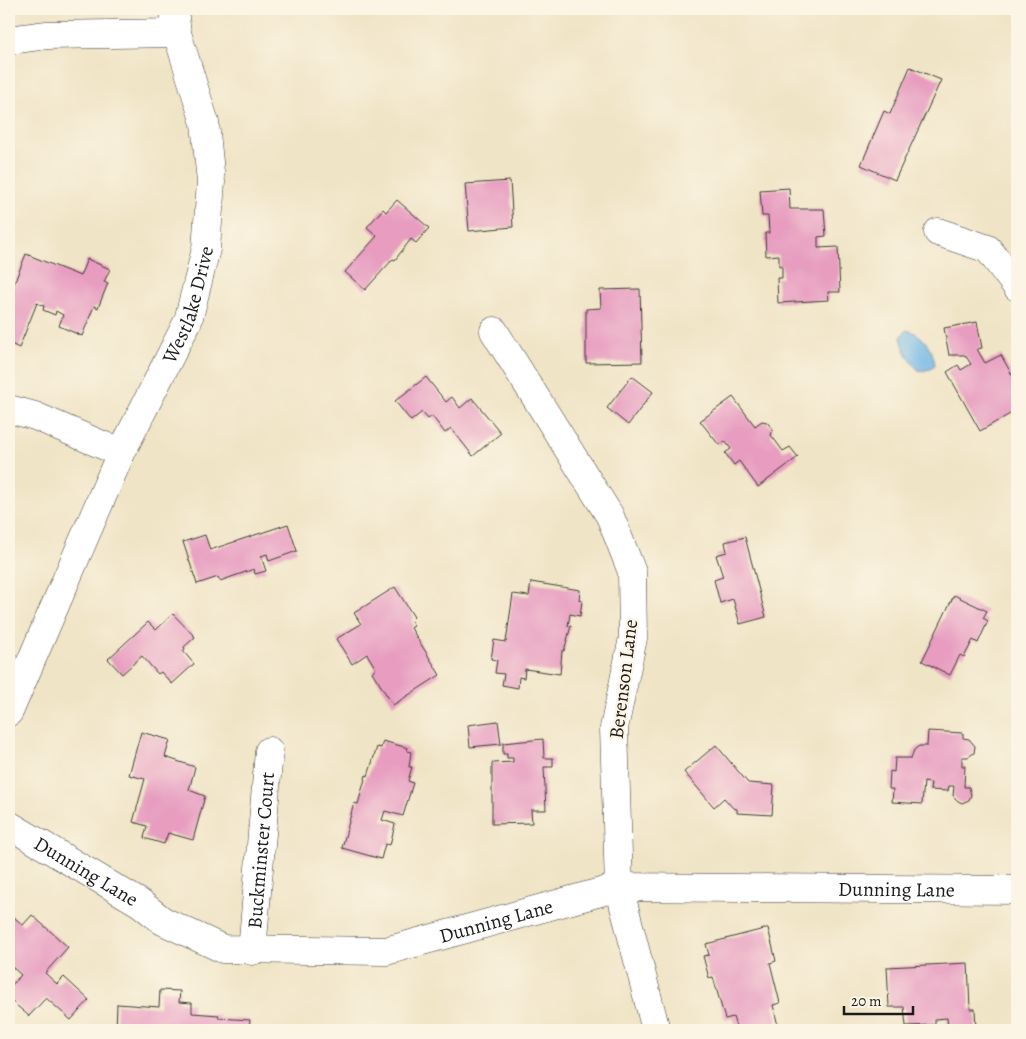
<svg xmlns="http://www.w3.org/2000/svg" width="1026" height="1039" font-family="Alegreya,serif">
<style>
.water{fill:#6eb5e5;stroke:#456880}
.building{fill:#e79cc0}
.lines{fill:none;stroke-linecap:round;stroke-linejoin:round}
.minor-casing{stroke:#3c3a36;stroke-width:29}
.minor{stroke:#fff;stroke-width:28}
.labels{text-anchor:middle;stroke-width:4.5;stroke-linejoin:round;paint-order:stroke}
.street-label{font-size:20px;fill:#1c1c1c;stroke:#fcf5e5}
</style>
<rect width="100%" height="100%" fill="#fcf5e5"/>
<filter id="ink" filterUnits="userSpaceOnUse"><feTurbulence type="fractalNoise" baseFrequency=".02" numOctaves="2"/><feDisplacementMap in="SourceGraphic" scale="10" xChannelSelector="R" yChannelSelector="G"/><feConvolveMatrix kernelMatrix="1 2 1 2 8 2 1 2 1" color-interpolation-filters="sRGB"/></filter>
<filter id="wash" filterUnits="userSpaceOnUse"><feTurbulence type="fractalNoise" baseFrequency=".0096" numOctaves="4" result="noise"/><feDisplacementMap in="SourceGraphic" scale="20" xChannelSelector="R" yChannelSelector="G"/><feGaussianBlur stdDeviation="1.12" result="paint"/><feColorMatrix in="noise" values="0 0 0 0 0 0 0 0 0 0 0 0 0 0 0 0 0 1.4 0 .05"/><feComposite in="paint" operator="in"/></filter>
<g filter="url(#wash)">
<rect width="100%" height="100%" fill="#f0e4c6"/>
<path class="water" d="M906 330C923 333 933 349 935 365L931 369 920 371C912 366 902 347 901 337Z"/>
<g id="blocks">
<path class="building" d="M910 67 941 80 895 180 861 165 884 111 890 114Z
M510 181 513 227 469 231 465 184Z
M789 188 790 209H824L826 236 818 237V248L838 247 840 292H828L829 300 778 303 777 278H782V266H779V255L766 256 765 233H769L768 216H762L760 190Z
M397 200 429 228 416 243 411 239 395 260 393 259 365 290 345 272 377 236 367 227 383 209 386 212Z
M26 254 80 276 87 259 110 269 104 282 108 283 98 308 94 306 82 336 59 326 63 315 56 311 55 315 43 310 44 306 37 303 19 348 9 343V296Z
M640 289 642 362 586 363V309L601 308 600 290Z
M977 322 982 348 977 349 985 363 1001 355 1017 384V410L980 431 947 372 958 365 961 370 971 364 965 355H949L944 328Z
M632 376 653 392 628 425 607 408Z
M426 377 446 402 452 397 460 408 472 398 501 433 473 456 451 428 445 433 432 416 428 419 422 412 411 421 395 401Z
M733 397 755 426 762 421 767 422 773 430 771 435 783 451 790 447 798 457 758 487 739 461 734 465 725 453 731 449 725 441 719 445 700 421Z
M288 524 297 551 269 561 267 554 261 556 266 571 255 574 254 569 220 581 218 577 197 584 183 542 205 535 210 550Z
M745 537 766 617 740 624 733 599 720 603 714 580 723 577 716 555 727 552 725 542Z
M531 582 580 590 579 600 582 601 580 616 570 614 568 626H571L564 651H562L560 674 525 669 524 678 519 677 518 688 502 685 504 674 495 673 497 660 491 659 494 640 506 642 513 594 529 596Z
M395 587 414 617 411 620 414 626 411 628 440 675 393 705 372 672 376 669 367 654 352 664 336 639 361 624 354 613Z
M954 595 987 611 983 618 988 621 978 643 973 640 964 657 960 655 950 675 922 661Z
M173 614 195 637 184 647 185 649 183 651 194 664 172 684 161 672 158 674 142 656 122 674 108 659 148 622 156 630Z
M498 721 501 744 470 747 468 725Z
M928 731 963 733V738L969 739 975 746 974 753 968 757H962V766H965L964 787H969L971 795 969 800 962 803 958 801 953 796 954 786H949L948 791 930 790 931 783 924 782 922 804 892 802 893 789H889L890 771 894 772 895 758H911L914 750 919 746H927Z
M141 732 170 740 165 757 195 767 189 790 205 796 193 840 168 833 164 844 144 838 147 826 133 822 145 779 129 775Z
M543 739 544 758H553V767H544L546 810H531L532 823 492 824V763L513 762V758H507V754H503V743Z
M383 741 408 748 407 751 411 752 409 767H412L408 781 413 783 403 816 385 811 382 820 395 824 390 845 385 844 381 859 342 848 354 803 358 804 366 775 368 776 377 747 381 748Z
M716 745 748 783 774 785 772 815 737 813V809L733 808 724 798 714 807 684 772Z
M9 913 23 925 32 915 68 947 45 973 57 984 64 977 89 1000 71 1020 46 998 29 1016 9 999V988L21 975 9 964Z
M768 928 776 961 770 963 780 1003 773 1005 779 1030H737L733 1017 725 1019 713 977 709 978 703 956 709 955 706 944Z
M968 963 970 1009H975L976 1030H948L947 1018 935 1019V1025L906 1026 904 1007H889L887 967Z
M160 990 180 991 179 1002 192 1003V1013L219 1015 218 1018 250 1020 249 1030H116L117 1004 159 1007Z"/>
</g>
</g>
<g filter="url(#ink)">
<use href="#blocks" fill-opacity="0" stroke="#3c3a36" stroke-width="1"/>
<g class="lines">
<defs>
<g id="minor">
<path d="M9 40 47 35 177 33"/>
<path d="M938 232 988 249 1017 287"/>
<path d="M494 331 610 516 632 572 633 638 614 728 619 887 656 1030"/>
<path d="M9 409 35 416 121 453"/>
<path id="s1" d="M9 712 121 453 188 321 206 249 211 182 205 123 177 33 174 9"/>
<path id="s2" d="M9 825 140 903 163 921 223 949 386 951 619 887 1017 890"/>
<path id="s3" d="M252 951 269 751"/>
</g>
</defs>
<use href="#minor" class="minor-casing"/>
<use href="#minor" class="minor"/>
</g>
</g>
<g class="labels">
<g class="street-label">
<text dy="7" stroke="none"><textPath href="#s1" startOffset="446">Westlake Drive</textPath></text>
<text transform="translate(623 679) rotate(-83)" y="7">Berenson Lane</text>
<text dy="7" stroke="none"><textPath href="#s3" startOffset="101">Buckminster Court</textPath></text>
<text dy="7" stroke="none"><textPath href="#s2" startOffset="90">Dunning Lane</textPath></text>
<text dy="7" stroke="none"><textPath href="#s2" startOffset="930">Dunning Lane</textPath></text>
<text dy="7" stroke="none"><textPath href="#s2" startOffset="525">Dunning Lane</textPath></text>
</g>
</g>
<rect width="1026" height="1039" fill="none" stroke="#fcf5e5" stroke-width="30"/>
<path d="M844 1006v8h69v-8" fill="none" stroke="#1c1c1c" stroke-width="2.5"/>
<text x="851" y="1006" font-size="15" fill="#1c1c1c" stroke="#fcf5e5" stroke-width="4" paint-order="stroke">20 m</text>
</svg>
